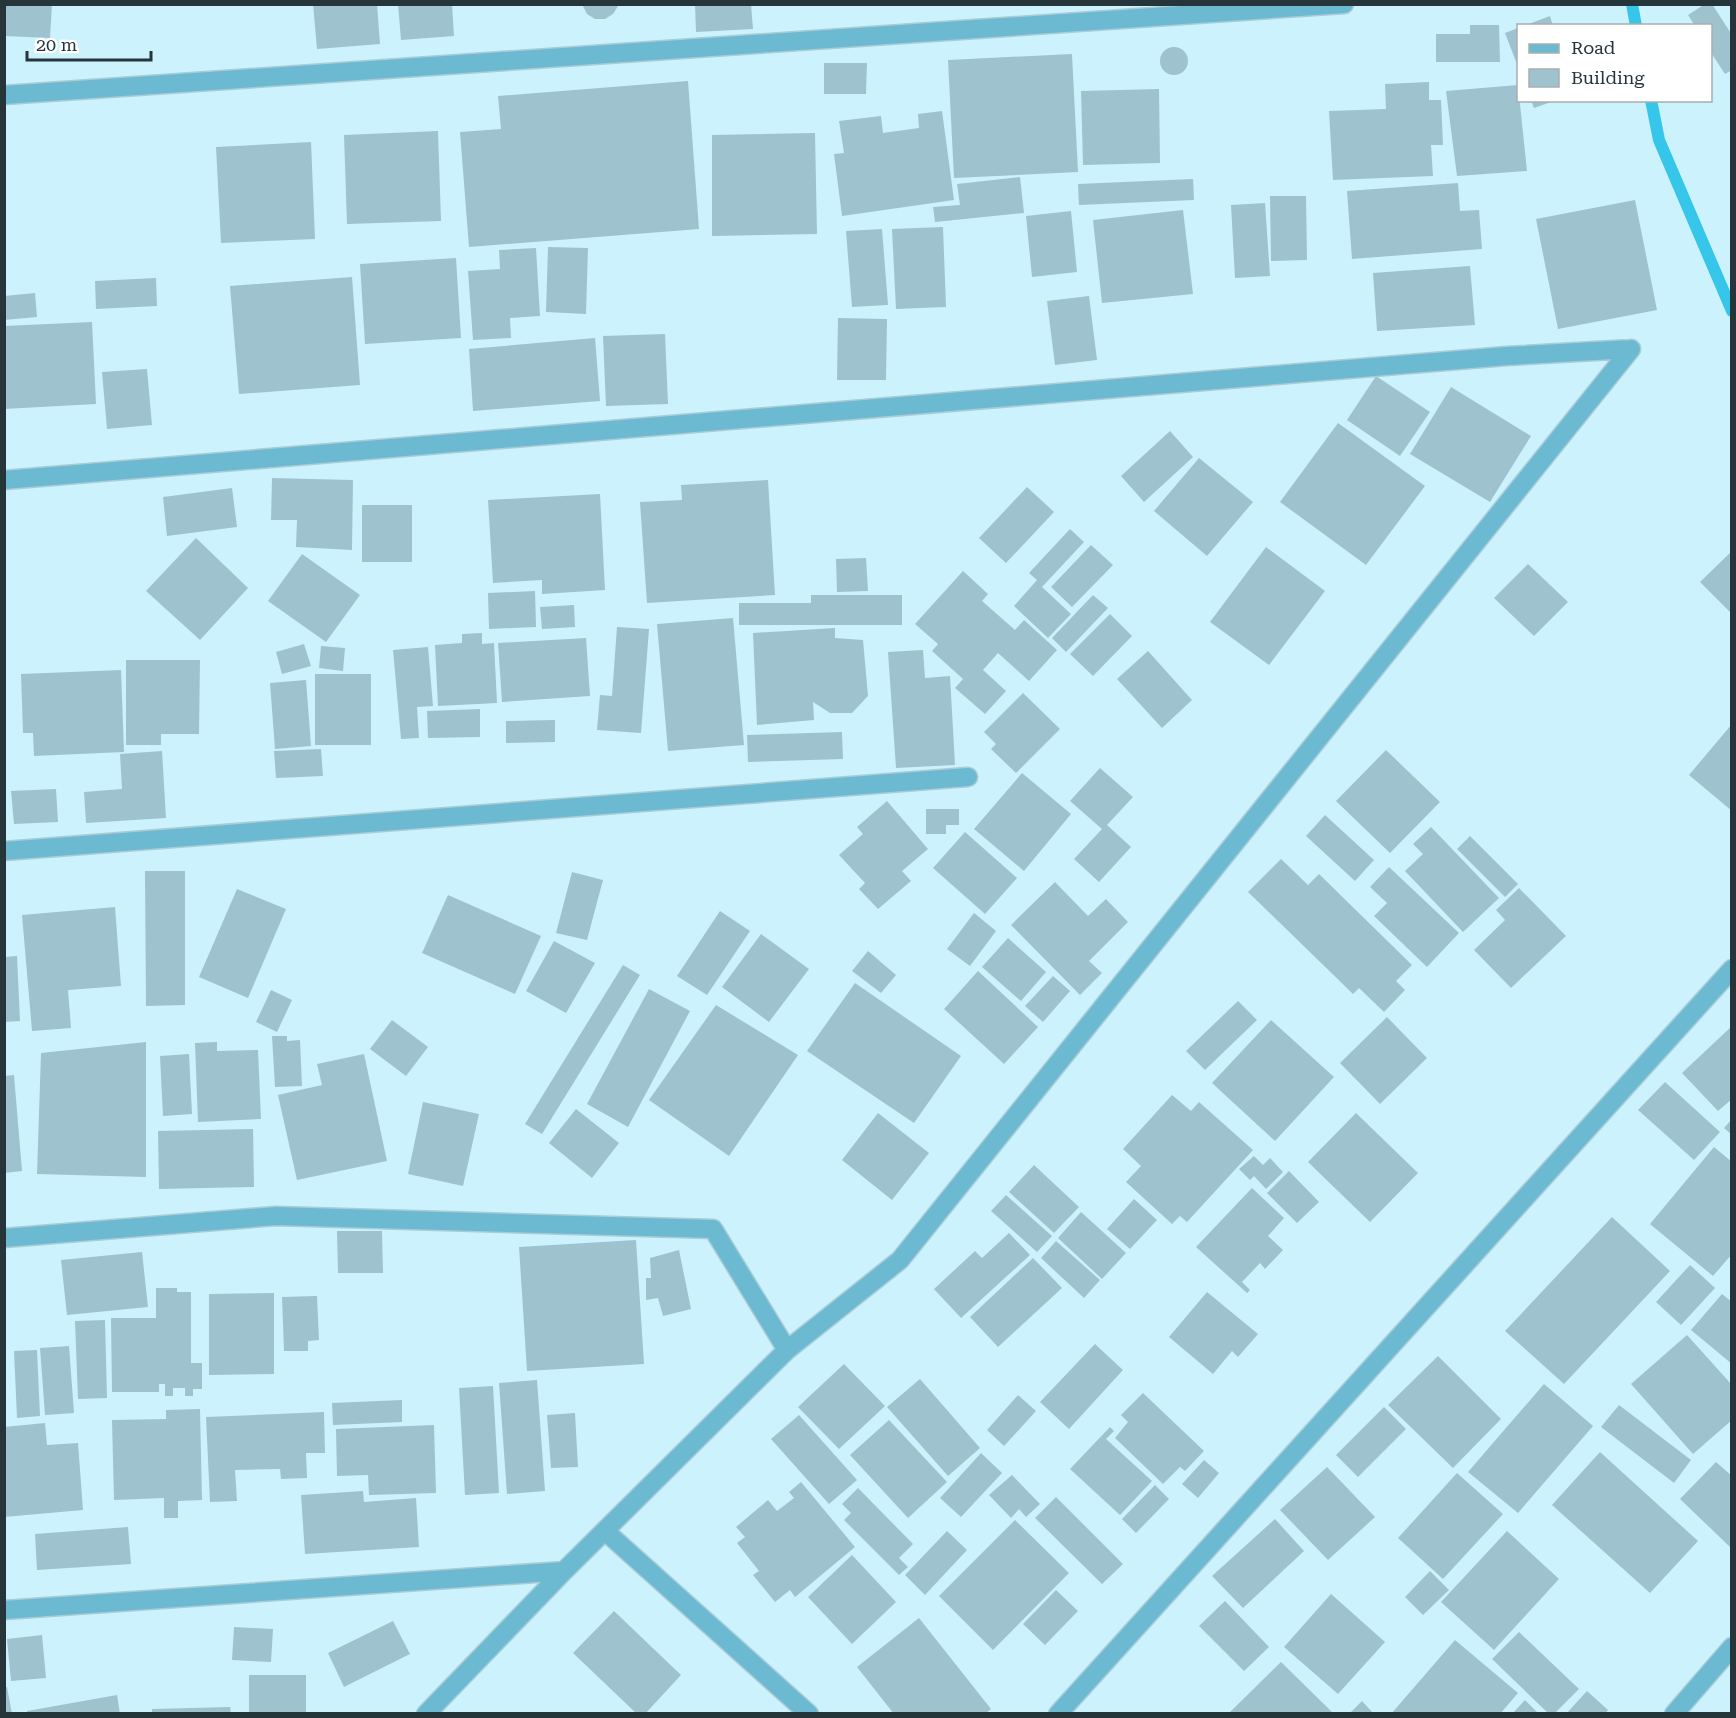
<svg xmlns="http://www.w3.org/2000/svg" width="1736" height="1718" font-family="'Roboto Serif',serif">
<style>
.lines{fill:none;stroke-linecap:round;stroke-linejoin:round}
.stream{stroke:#35c6ea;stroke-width:12}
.building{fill:#9ec3ce}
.minor-casing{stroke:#abccd7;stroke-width:21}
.minor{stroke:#6bbad1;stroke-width:18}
</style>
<rect width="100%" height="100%" fill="#ccf2fe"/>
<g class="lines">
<path class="stream" d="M1632 4 1636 26
M1651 100 1659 140 1732 311"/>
</g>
<path class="building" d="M4 4H52L50 38 4 36Z
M313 4H377L380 44 317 49Z
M398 4H452L454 36 401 40Z
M582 4H618V6L613 14 605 19H595L587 14Z
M695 4H751L753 29 696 32Z
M1705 4H1712L1732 35V70L1725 74 1710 51V26H1695L1688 15Z
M1550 16 1553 26H1526V25Z
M1470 25H1499L1500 62H1436V34H1470Z
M1518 28V67L1505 33Z
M1160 61a14 14 0 1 1 28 0a14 14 0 1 1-28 0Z
M1072 54 1078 172 954 178 948 60Z
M824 63H867L866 94H824Z
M688 81 699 229 469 247 460 132 501 129 498 96Z
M1429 82V100H1441L1443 145H1431L1433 176 1333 180 1329 111 1386 109 1385 84Z
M1518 85 1527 171 1457 176 1446 91Z
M1159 89 1160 163 1083 165 1081 91Z
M1531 100H1554V101L1534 108Z
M942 111 954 200 842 216 834 154 844 153 839 121 881 116 883 133 919 128 918 114Z
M438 131 441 221 347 224 344 135Z
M815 133 817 234 712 236V135Z
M311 142 315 239 221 243 216 147Z
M1020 177 1024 213 935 222 933 207 960 205 957 184Z
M1193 179 1194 200 1079 205 1078 184Z
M1458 183 1460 211 1479 210 1482 249 1352 259 1347 191Z
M1270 196H1306L1307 260 1271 261Z
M1635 200 1657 310 1558 329 1536 219Z
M1265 203 1270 276 1235 278 1231 205Z
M1183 210 1193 294 1102 303 1093 220Z
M1071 211 1077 272 1032 277 1026 216Z
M943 227 946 307 896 309 892 229Z
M882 229 888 305 852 307 846 231Z
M548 247 588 248 586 314 546 312Z
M536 248 540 316 510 318 511 338 473 340 468 271 500 269 499 250Z
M456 258 461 338 365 344 360 264Z
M1470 266 1475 325 1377 331 1373 273Z
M352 277 360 385 239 394 230 286Z
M156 278 157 306 96 309 95 281Z
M35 293 37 317 4 320V296Z
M1089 296 1097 360 1055 365 1047 301Z
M838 318 887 319 886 380H837Z
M92 322 96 404 4 409V326Z
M665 334 668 404 606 406 603 336Z
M595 338 600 401 473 411 469 349Z
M147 369 152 425 107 429 102 372Z
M1376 376 1430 412 1400 456 1347 420Z
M1451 387 1531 436 1490 502 1410 454Z
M1338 423 1425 486 1366 565 1280 502Z
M1170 431 1193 457 1144 502 1121 476Z
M1199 458 1253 502 1207 556 1154 511Z
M272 478 353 480 352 550 296 547 297 520H271Z
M768 480 775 595 647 603 640 502 682 500 681 485Z
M1027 487 1054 512 1006 563 979 538Z
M232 488 237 527 167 536 163 497Z
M600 494 605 590 542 594V580L493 583 488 500Z
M362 505H412V562H362Z
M1070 529 1084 542 1042 587 1071 614 1048 638 1014 606 1037 580 1029 573Z
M196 538 248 588 200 640 146 591Z
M1091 545 1113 565 1072 607 1051 587Z
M1266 547 1325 591 1269 665 1210 622Z
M1732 551V614L1700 582Z
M302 554 360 595 326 642 268 601Z
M866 558 868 591 837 592 836 559Z
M1528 564 1568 602 1534 636 1494 598Z
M963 571 988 594 982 601 1015 630 1024 620 1057 650 1029 681 998 653 983 670 1006 691 985 714 955 688 963 679 932 651 938 644 915 624Z
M535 591 536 627 489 629 488 593Z
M811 595H902V625H739V603H811Z
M1093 595 1108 608 1066 652 1052 638Z
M574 605 575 627 542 629 540 607Z
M1110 614 1132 636 1093 676 1070 654Z
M733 618 744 745 668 751 657 624Z
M617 627 649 629 641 733 597 730 600 695 612 696Z
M835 628V638L863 640 868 696 852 713H830L813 702 814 720 757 725 753 633Z
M482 633V644L494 643 497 703 438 706 435 645 462 643V634Z
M586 638 590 696 502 702 498 643Z
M304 644 311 666 282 674 276 652Z
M321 646 345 648 343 671 319 668Z
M428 647 433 706 417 707 419 738 401 739 393 650Z
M923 650 925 678 950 676 955 765 896 768 888 652Z
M1148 651 1192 700 1162 728 1117 679Z
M126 660H200L199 734H161V745H126Z
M121 670 124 752 34 756 33 733H23L21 674Z
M315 674H371V745H315Z
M306 680 311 746 275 749 270 683Z
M1023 693 1060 729 1016 773 991 749 996 744 984 732Z
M480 709V737L428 738 427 711Z
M555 720V742L506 743V721Z
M1732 724V811L1689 775Z
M842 732 843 759 748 762 747 735Z
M321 749 323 776 276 778 274 751Z
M1386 750 1440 802 1390 853 1336 801Z
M162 751 166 818 86 823 84 792 122 789 120 754Z
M1100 768 1133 797 1107 825 1131 847 1099 882 1074 859 1102 829 1070 801Z
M1022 773 1071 814 1024 871 974 829Z
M56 789 58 822 14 824 11 791Z
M887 801 928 849 902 871 911 881 878 909 859 889 865 883 839 855 863 834 857 827Z
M926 809H959V825H946V834H926Z
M1325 815 1374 860 1355 881 1306 836Z
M1431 827 1499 898 1463 932 1405 871 1423 854 1413 844Z
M965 832 1017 878 985 914 933 868Z
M1470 836 1518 884 1505 897 1457 849Z
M1281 859 1308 885 1319 874 1412 965 1396 981 1405 990 1384 1012 1359 988 1353 994 1248 892Z
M1389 867 1459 933 1427 967 1374 916 1387 903 1370 887Z
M145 871H185V1005L146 1006Z
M572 872 603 880 587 940 556 933Z
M1055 882 1088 916 1106 899 1128 922 1089 961 1102 973 1080 995 1011 925Z
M1519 888 1566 936 1511 988 1474 950 1505 920 1496 910Z
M237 889 286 909 248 998 199 977Z
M448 895 541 936 515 994 422 953Z
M115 907 121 986 68 990 71 1028 32 1031 22 915Z
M720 911 750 931 707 995 677 976Z
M974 913 996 931 970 966 947 949Z
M761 934 809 969 769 1022 722 987Z
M1008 938 1046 972 1021 1001 982 967Z
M554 941 595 963 566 1013 526 991Z
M868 951 896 975 881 993 852 971Z
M17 956 20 1021 4 1022V957Z
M623 965 640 975 542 1134 525 1124Z
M978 971 1038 1027 1004 1064 944 1009Z
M1053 976 1070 991 1043 1022 1025 1006Z
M855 983 961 1056 914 1123 807 1051Z
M649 989 690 1011 628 1127 587 1104Z
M271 990 292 1000 277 1032 256 1022Z
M1238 1001 1257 1020 1205 1070 1186 1051Z
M716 1005 798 1055 729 1156 649 1100Z
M1387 1017 1427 1058 1380 1104 1340 1063Z
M392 1020 428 1047 406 1076 370 1049Z
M1271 1020 1334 1077 1275 1141 1212 1083Z
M1732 1026V1099L1718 1111 1682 1073Z
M272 1036H287V1041L300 1040 302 1086 275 1087Z
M146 1042V1177L37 1174 41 1053Z
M217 1042V1051L258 1050 261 1119 198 1122 195 1043Z
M189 1054 192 1114 163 1116 160 1056Z
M364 1054 387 1161 297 1180 278 1095 322 1085 317 1064Z
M14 1075 22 1171 4 1173V1076Z
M1665 1082 1720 1132 1694 1160 1638 1110Z
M1172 1095 1191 1111 1199 1102 1253 1150 1187 1222 1180 1216 1172 1224 1126 1182 1141 1166 1123 1149Z
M423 1102 479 1114 463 1186 408 1174Z
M576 1109 619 1143 592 1178 549 1143Z
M878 1113 929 1153 892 1200 842 1160Z
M1356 1113 1418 1173 1370 1222 1308 1162Z
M1732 1119V1135L1724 1128Z
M253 1129 254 1187 159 1189 158 1131Z
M1714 1147 1732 1162V1254L1713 1276 1650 1224Z
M1254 1156 1263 1165 1270 1158 1283 1172 1266 1189 1254 1176 1250 1180 1239 1169Z
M1034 1165 1079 1207 1054 1233 1009 1192Z
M1289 1171 1319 1202 1297 1223 1267 1193Z
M1252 1188 1284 1218 1268 1236 1283 1250 1265 1269 1260 1263 1242 1282 1250 1290 1247 1293 1196 1247Z
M1006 1195 1052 1236 1037 1252 991 1211Z
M1134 1199 1157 1220 1130 1249 1107 1229Z
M1081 1212 1126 1253 1102 1279 1058 1238Z
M1612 1217 1670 1271 1564 1384 1505 1331Z
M337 1231H382L383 1273H338Z
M1009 1233 1030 1255 961 1318 934 1289 975 1251 982 1258Z
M636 1240 644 1364 527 1371 519 1247Z
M1056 1241 1100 1280 1084 1298 1041 1258Z
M679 1250 691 1309 663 1316 658 1298 646 1300V1278H651L650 1258Z
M142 1252 148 1307 67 1315 61 1260Z
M1033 1258 1062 1288 998 1347 970 1317Z
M1690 1265 1715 1288 1681 1325 1656 1302Z
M156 1288H177V1292H191V1363H202V1389H193V1396H185V1388H173V1396H165V1384H159V1392H112L111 1318H156Z
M1207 1292 1258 1334 1238 1357 1232 1351 1213 1374 1169 1337Z
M274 1293V1374L209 1375V1294Z
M1722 1294 1732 1302V1364L1691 1330Z
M317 1296 319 1340 308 1341V1351H284L282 1297Z
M105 1320 107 1398 78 1399 75 1321Z
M1687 1335 1732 1385V1420L1693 1454 1631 1384Z
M1095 1344 1123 1370 1069 1429 1040 1402Z
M69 1346 74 1413 45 1415 40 1348Z
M37 1350 40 1416 17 1418 14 1351Z
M1438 1356 1501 1419 1453 1468 1388 1405Z
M844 1364 885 1406 839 1449 798 1407Z
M920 1379 980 1448 948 1476 887 1407Z
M537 1380 545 1491 507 1494 499 1383Z
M1544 1384 1593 1426 1518 1513 1468 1472Z
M493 1386 499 1493 465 1495 459 1388Z
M1143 1393 1204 1451 1185 1471 1180 1467 1163 1484 1115 1438 1128 1422 1121 1415Z
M1018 1395 1036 1411 1004 1446 987 1430Z
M402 1400V1422L333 1425 332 1403Z
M1619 1405 1691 1460 1674 1483 1601 1427Z
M1384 1407 1406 1429 1358 1477 1336 1455Z
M200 1409 202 1500 178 1501V1518H164V1498L114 1500 112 1420 166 1419V1410Z
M324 1412 325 1453H306L307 1478 281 1479 280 1469 235 1470 237 1501 210 1502 206 1417Z
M575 1413 578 1467 551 1468 547 1415Z
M799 1415 857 1480 829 1504 771 1439Z
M889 1420 947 1482 908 1518 850 1455Z
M45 1423 47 1445 78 1443 83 1510 4 1517V1427Z
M434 1425 436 1493 369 1495 368 1475 337 1476 336 1429Z
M1110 1427 1114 1431 1106 1439 1152 1481 1120 1515 1070 1469Z
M1600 1452 1698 1541 1650 1593 1552 1505Z
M981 1453 1002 1473 961 1517 940 1498Z
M1204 1460 1219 1473 1198 1498 1182 1484Z
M1716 1462 1732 1476 1730 1547 1680 1499Z
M1327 1467 1375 1517 1328 1560 1280 1510Z
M1457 1473 1503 1514 1443 1579 1398 1538Z
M1012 1475 1040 1504 1026 1517 1019 1509 1011 1518 989 1495Z
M801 1482 855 1547 795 1597 790 1590 775 1602 753 1575 759 1571 737 1543 745 1537 736 1527 768 1500 777 1511 794 1498 789 1492Z
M1155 1485 1169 1499 1136 1533 1122 1519Z
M858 1488 913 1544 899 1558 908 1567 899 1575 844 1520 851 1513 842 1504Z
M363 1491 364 1502 416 1498 419 1547 305 1554 301 1495Z
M1056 1497 1123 1564 1102 1584 1035 1518Z
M1275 1519 1304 1551 1243 1608 1212 1576Z
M1015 1520 1069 1573 993 1650 939 1596Z
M128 1527 131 1564 37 1570 35 1534Z
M947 1531 967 1550 925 1595 905 1575Z
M1507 1531 1559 1579 1494 1650 1441 1602Z
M852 1555 896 1602 852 1644 808 1597Z
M1430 1571 1449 1590 1423 1615 1405 1597Z
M1056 1590 1078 1611 1045 1645 1023 1624Z
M1331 1594 1385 1642 1338 1694 1284 1647Z
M1225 1601 1269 1647 1244 1671 1199 1626Z
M614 1611 681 1675 645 1714H637L573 1653Z
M919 1618 991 1709 985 1714H894L857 1667Z
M393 1621 410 1654 344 1687 328 1653Z
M234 1627 273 1629 271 1662 232 1660Z
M1519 1632 1579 1689 1554 1714H1549L1492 1659Z
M42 1635 46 1678 11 1681 7 1639Z
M1455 1640 1518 1693 1500 1714H1391Z
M1281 1662 1332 1712 1330 1714H1228Z
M249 1675H306V1714H249Z
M4 1687H7L12 1714H4Z
M1587 1691 1608 1710 1605 1714H1566Z
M117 1695 120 1714H27V1711Z
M1525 1700 1539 1714H1512Z
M1362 1701 1374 1714H1349Z
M230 1707 231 1714H152V1709Z"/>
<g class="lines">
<defs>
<path id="minor" d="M4 95 1344 4
M4 480 1507 356 1631 349
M4 851 968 777
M4 1238 276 1216 713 1229 787 1350
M605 1531 809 1714
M4 1610 564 1571
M426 1714 564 1571 787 1350 900 1260 1631 349
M1058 1714 1732 969
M1674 1714 1732 1647"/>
</defs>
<use href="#minor" class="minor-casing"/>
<use href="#minor" class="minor"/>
</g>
<rect width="1736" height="1718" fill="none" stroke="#26353a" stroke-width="12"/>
<rect x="1517" y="24" width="195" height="78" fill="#ffffff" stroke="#a8aeb0" stroke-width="1.5"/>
<rect x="1529" y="44" width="30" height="9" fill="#6bbad1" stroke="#a8aeb0" stroke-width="1.5"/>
<text x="1571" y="54" font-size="18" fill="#26353a">Road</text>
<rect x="1529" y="69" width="30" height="18" fill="#9ec3ce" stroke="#a8aeb0" stroke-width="1.5"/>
<text x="1571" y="84" font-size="18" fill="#26353a">Building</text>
<path d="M27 51v9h124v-9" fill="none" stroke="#26353a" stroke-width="3"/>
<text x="36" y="51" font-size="18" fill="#26353a" stroke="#ffffff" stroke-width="4.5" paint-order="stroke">20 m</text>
</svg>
